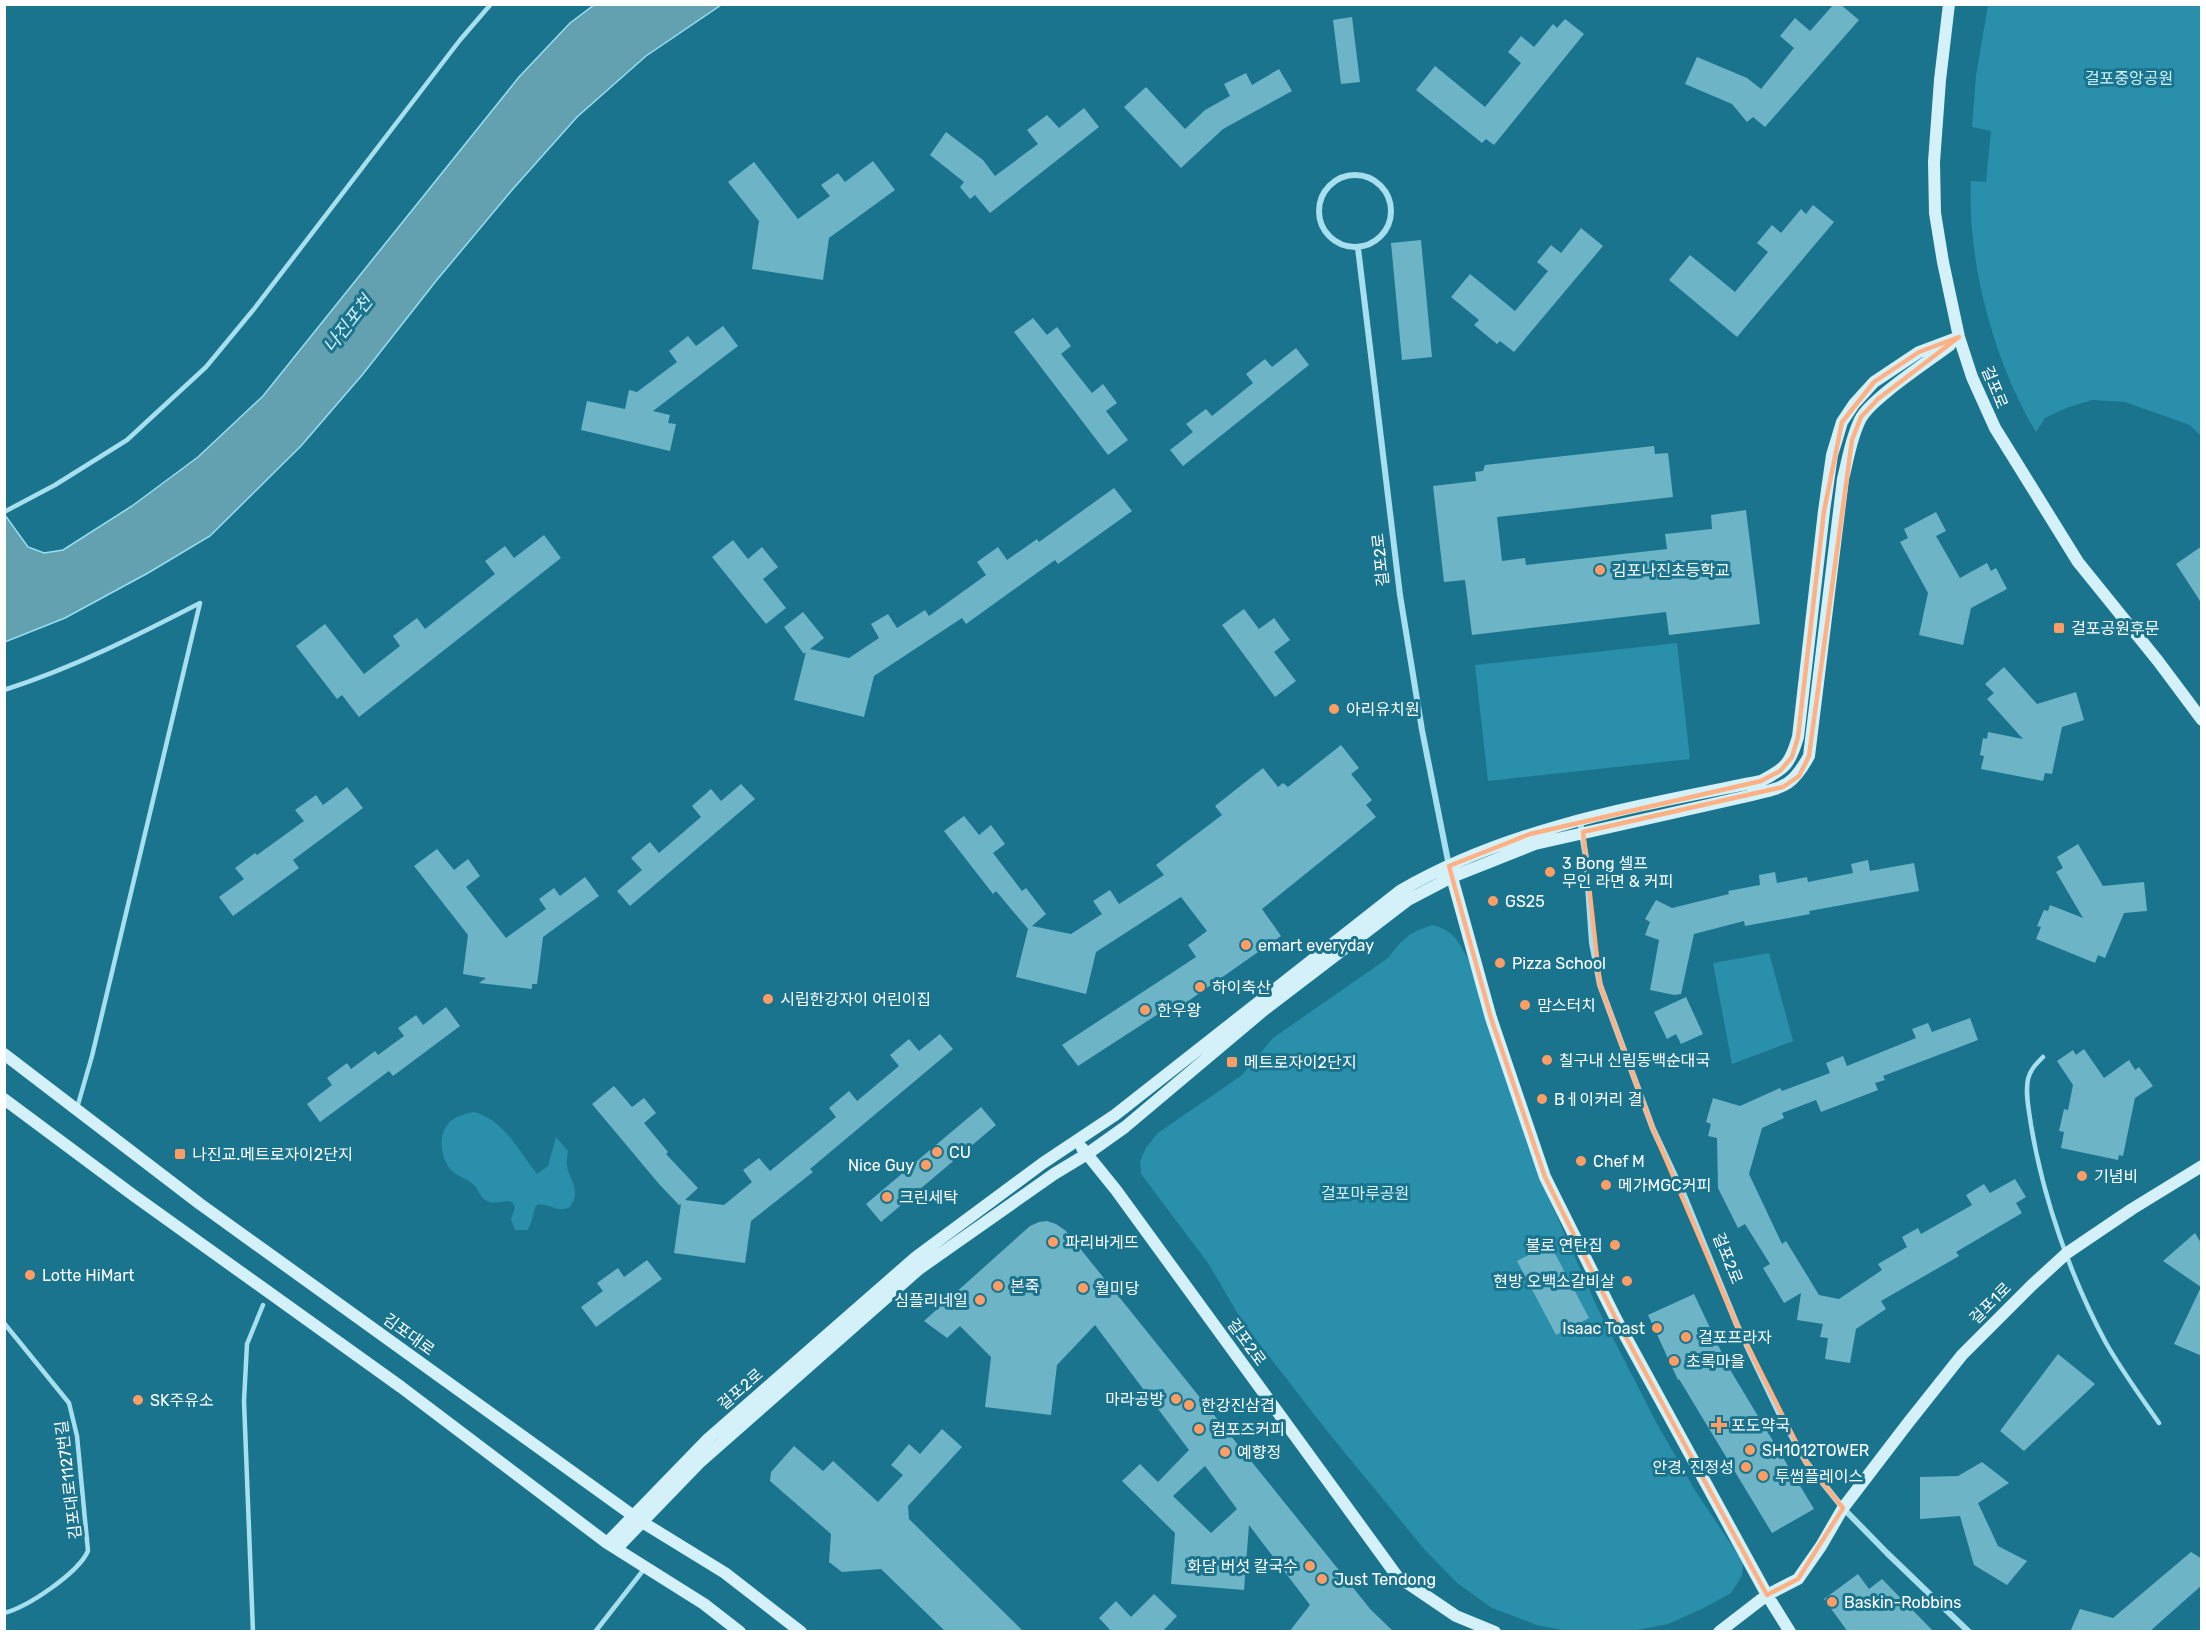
<svg xmlns="http://www.w3.org/2000/svg" width="2206" height="1636" font-family="Rubik,'Noto Sans KR',sans-serif">
<style>
.green{fill:#2a8faa}
.water{fill:#63a1b1;stroke:#9adff0;stroke-width:1.5}
.building{fill:#6db4c7;fill-rule:evenodd}
.lines{fill:none;stroke-linecap:round;stroke-linejoin:round}
.lane{stroke:#a7dfee;stroke-width:4.5}
.street{stroke:#a7dfee;stroke-width:6}
.secondary{stroke:#d4f1fa;stroke-width:12}
.marked{fill:none;stroke:#ffb183;stroke-width:4.5;stroke-linejoin:round}
.poi-dot{fill:#ff9d64;stroke:#1a748e;stroke-width:2}
.labels{text-anchor:middle;stroke-width:6;stroke-linejoin:round;paint-order:stroke}
.park-label{font-size:16px;fill:#d0f2fa;stroke:#1a748e}
.street-label{font-size:16px;fill:#fff;stroke:#1a748e}
.poi-label{font-size:16px;fill:#fff;stroke:#1a748e;text-anchor:start}
.water-label{font-size:18px;font-style:italic;fill:#d5f2fa;stroke:#1a748e}
</style>
<rect width="100%" height="100%" fill="#1a748e"/>
<path class="green" d="M1988 5H2201V436L2190 425 2125 402 2092 400 2066 408 2045 418 2036 432C1994 362 1967 262 1971 181L1986 182 1991 131 1972 127 1976 76Z
M1677 643 1690 759 1488 781 1475 665Z
M1433 925C1454 931 1458 941 1468 959L1540 1178 1597 1307 1656 1422 1696 1492 1743 1562 1742 1576 1731 1593 1704 1608 1668 1624 1632 1631 1572 1632 1537 1625 1492 1608 1457 1583 1424 1549 1327 1431 1244 1324 1208 1263 1141 1174 1140 1161 1146 1148 1158 1133 1242 1075 1273 1038 1388 958C1402 940 1410 931 1433 925Z
M1769 953 1793 1041 1732 1064 1713 963Z
M474 1112C504 1120 519 1151 537 1174L548 1166 556 1137 568 1151C567 1157 566 1164 568 1170 573 1185 580 1193 570 1207 557 1214 549 1202 537 1205 531 1213 534 1222 527 1230H515L511 1219 515 1207 512 1202C503 1199 494 1206 485 1200 480 1197 479 1190 474 1185 468 1179 458 1177 451 1170 441 1159 437 1135 449 1123 455 1116 465 1114 474 1112Z"/>
<path class="water" d="M594 5H721L646 56 577 117 512 190 436 281 363 374 301 446 210 536 148 573 65 618 5 642V515L28 547 44 553 63 550 132 506 198 457 263 396 519 77 570 23Z"/>
<path class="building" d="M1834 4H1840L1859 20 1765 127 1753 117 1747 122 1732 104 1685 84 1697 57 1747 78 1761 89 1794 48 1780 36 1795 18 1810 31Z
M1352 17 1360 82 1341 84 1333 20Z
M1565 19 1584 34 1494 145 1486 139 1482 143 1416 90 1435 66 1485 107 1521 63 1508 52 1521 36 1534 47 1553 24 1557 28Z
M1279 69 1292 91 1223 129 1181 168 1124 107 1146 87 1185 129 1205 110 1230 96 1224 84 1246 73 1252 85Z
M1084 108 1099 127 990 213 975 195 970 199 960 187 964 182 930 155 946 132 983 160 995 176 1038 144 1027 130 1047 115 1059 128Z
M873 161 895 190 829 238 823 280 752 269 759 221 728 182 754 162 798 219 830 196 821 185 838 173 845 182Z
M1813 205 1834 222 1737 337 1669 280 1690 255 1735 292 1768 252 1757 243 1772 225 1781 233 1801 209 1806 214Z
M1581 228 1603 246 1514 352 1500 341 1497 344 1474 325 1479 320 1451 297 1470 274 1515 311 1548 271 1537 262 1551 245 1561 253Z
M1421 240 1432 357 1402 360 1391 243Z
M1033 318 1047 335 1057 327 1071 346 1061 354 1092 393 1103 384 1117 403 1106 411 1128 440 1108 455 1014 332Z
M723 326 738 346 653 411 670 415 668 423 676 424 670 451 581 430 587 401 625 409 629 390 637 392 677 362 669 351 688 336 696 346Z
M1296 348 1309 365 1183 466 1170 450 1193 432 1186 424 1206 409 1212 416 1253 383 1246 374 1265 359 1272 367Z
M1654 446 1655 454 1668 453 1673 497 1497 517 1502 561 1525 558 1526 565 1667 549 1665 534 1712 529 1711 515 1746 510 1760 624 1669 635 1666 612 1472 635 1465 580 1444 582 1433 486 1476 481 1475 472 1483 471 1485 465Z
M1114 488 1132 511 1058 564 1055 560 966 624 962 618 874 676 864 717 794 700 806 652 804 654 784 627 803 612 824 638 810 649 849 658 879 638 871 624 888 614 897 628 925 610 929 616 986 575 977 562 998 547 1007 560 1037 539 1039 542Z
M1936 512 1946 531 1936 536 1960 578 1987 563 1991 571 1996 568 2007 589 1971 608 1963 645 1919 635 1928 593 1900 542 1908 538 1904 529Z
M544 535 561 558 359 717 342 695 337 699 296 646 325 624 364 674 400 646 393 636 417 618 425 629 495 574 485 561 505 546 514 558Z
M733 540 748 559 762 547 778 567 763 579 786 608 766 624 712 557Z
M2202 546V604L2176 564Z
M1244 609 1259 629 1274 618 1290 640 1274 652 1296 681 1275 697 1222 625Z
M2004 667 2037 704 2076 692 2084 720 2062 727 2052 774 2045 773 2043 781 1981 769 1984 756 1980 755 1983 738 1987 739 1988 732 2023 739 1987 699 1994 693 1985 684Z
M1341 745 1359 768 1351 774 1372 800 1366 805 1376 817 1262 909 1281 936 1174 1011 1169 1007 1078 1066 1062 1045 1196 957 1188 945 1207 931 1181 897 1096 952 1086 994 1016 977 1028 929 996 891 993 894 944 831 964 816 979 835 991 825 1005 844 993 853 1022 891 1026 888 1046 914 1032 926 1071 934 1102 914 1093 901 1110 890 1119 904 1164 875 1156 865 1222 815 1215 806 1263 768 1278 787 1283 783 1288 787Z
M741 784 755 799 630 906 617 891 642 870 631 858 650 842 659 853 701 817 692 806 711 789 721 801Z
M347 787 363 808 293 860 299 868 233 916 219 897 244 879 235 868 255 853 257 855 304 821 295 810 316 795 323 805Z
M2078 844 2103 886 2144 882 2147 911 2124 913 2105 958 2098 955 2095 963 2036 939 2041 927 2037 926 2044 910 2048 911 2050 905 2083 918 2056 872 2063 868 2057 857Z
M437 849 454 870 468 859 480 876 466 887 506 938 546 909 539 899 554 888 560 896 585 877 599 896 543 937 537 984H532V989L479 983 486 978 463 974 468 935 414 866Z
M1868 860 1870 871 1914 863 1919 891 1809 911 1810 914 1745 926 1744 921 1694 934 1681 994 1674 995 1650 990 1659 940 1645 935 1650 922 1645 919 1656 900 1672 908 1729 894 1728 891 1760 885 1759 875 1775 872 1777 883 1807 877 1808 882 1853 873 1851 864Z
M1686 997 1703 1034 1681 1044 1676 1034 1667 1039 1654 1012Z
M446 1007 460 1026 393 1076 389 1071 320 1122 307 1104 332 1085 327 1078 347 1063 351 1069 375 1051 378 1055 404 1036 398 1028 416 1015 423 1025Z
M1970 1018 1978 1040 1883 1076 1885 1080 1875 1083 1878 1090 1821 1112 1816 1100 1782 1113 1784 1118 1762 1128 1749 1174 1782 1244 1786 1241 1819 1295 1839 1299 1882 1270 1878 1264 1907 1247 1902 1237 1918 1228 1921 1234 1972 1205 1966 1195 1984 1184 1990 1193 2015 1179 2026 1197 2016 1203 2022 1213 1956 1252 1959 1256 1881 1301 1886 1309 1856 1329 1850 1363 1825 1359 1828 1338 1820 1337 1823 1324 1797 1320 1801 1293 1784 1303 1763 1268 1770 1264 1745 1224 1738 1228 1718 1188 1717 1138 1708 1136 1711 1124 1706 1122 1713 1098 1740 1106 1780 1088 1782 1091 1830 1073 1826 1063 1843 1056 1847 1066 1916 1038 1912 1029 1928 1023 1932 1032Z
M940 1034 953 1049 810 1169 813 1172 751 1221 745 1263 674 1253 681 1204 679 1205 659 1184 592 1104 614 1086 632 1107 644 1098 656 1113 644 1123 668 1152 666 1154 698 1188 685 1200 724 1205 752 1182 743 1170 759 1158 770 1171 836 1117 829 1108 849 1091 857 1101 899 1066 890 1055 909 1039 919 1051Z
M2084 1049 2104 1078 2129 1060 2135 1070 2139 1067 2153 1086 2135 1098 2123 1156 2119 1155 2118 1160 2061 1148 2064 1132 2059 1131 2064 1109 2068 1110 2073 1085 2057 1061 2073 1050 2076 1055Z
M981 1107 996 1125 881 1222 866 1204Z
M1047 1221 1056 1224 1066 1231 1371 1610 1394 1632H1289L1310 1605 1249 1525 1244 1590 1171 1584 1175 1533 1122 1481 1140 1464 1158 1482 1189 1450 1095 1325 1057 1365 1051 1415 985 1407 991 1357 960 1326 947 1338 924 1321 1030 1226 1039 1222ZM1205 1466 1237 1509 1211 1533 1173 1496Z
M2195 1233 2202 1245V1356L2174 1344 2201 1287 2163 1261Z
M1550 1244 1589 1318 1556 1335 1517 1261Z
M647 1260 662 1279 596 1327 581 1307 603 1291 597 1283 618 1268 624 1277Z
M1694 1294 1729 1368 1814 1509 1772 1533 1679 1379 1678 1380 1648 1315Z
M2058 1354 2095 1384 2024 1451 2000 1431Z
M942 1429 962 1447 908 1506 909 1519 1024 1632H946L881 1569 842 1572 829 1562 831 1534 770 1481 771 1472 794 1446 823 1471 833 1461 878 1502 903 1475 891 1465 909 1444 920 1454Z
M1982 1462 2009 1483 1978 1503 1998 1546 2027 1561 2007 1585 1974 1565 1960 1516 1920 1519V1477L1958 1476Z
M2191 1552 2202 1559V1585L2149 1632H2070L2080 1609 2113 1618Z
M1858 1574 1869 1589 1882 1579 1934 1632H1848L1824 1599Z
M1154 1594 1177 1616 1162 1632H1112L1099 1618 1116 1601 1131 1617Z"/>
<g class="lines">
<path class="lane" d="M4 512 55 485 127 440 206 367 254 309 460 40 491 4
M4 690C73 668 136 636 200 603
M2043 1057C2036 1064 2030 1070 2028 1079 2025 1094 2029 1110 2031 1125 2043 1198 2071 1278 2106 1343 2122 1371 2141 1397 2159 1423
M77 1108 92 1056 200 603
M4 1323 69 1403 77 1436 88 1551C78 1573 28 1607 4 1613
M253 1632 244 1401 247 1344 263 1305
M595 1632 645 1568"/>
<path class="street" d="M1319 211a36 36 0 1 1 72 0a36 36 0 1 1-72 0Z
M1358 248 1400 595 1422 730 1449 866
M1580 821 1586 858 1592 943 1600 985 1653 1129 1683 1193 1737 1325 1778 1411 1806 1462 1843 1508 1887 1553 1969 1632"/>
<path class="secondary" d="M1949 4 1940 80 1934 162 1935 213 1943 262 1959 337 1972 377 1995 428 2078 562 2158 661 2202 720
M1450 870 1491 1018 1545 1177 1616 1319 1767 1595 1790 1632
M4 1054 200 1204 642 1522 725 1573 801 1632
M4 1099 133 1195 401 1387 607 1543 704 1604 740 1632
M1082 1148 1116 1190 1397 1576 1456 1616 1495 1632
M607 1543 708 1439 916 1257 1043 1163 1115 1115 1400 891C1509 827 1638 806 1761 781 1786 768 1790 764 1798 737L1824 511 1832 455 1842 422 1854 404 1874 382 1919 352 1959 337
M617 1548 699 1463 919 1269 1054 1174 1087 1154 1125 1127 1264 1010 1408 900 1452 877 1535 844 1748 796C1782 787 1791 789 1809 756L1843 479C1848 459 1851 438 1860 420 1869 400 1929 361 1950 345
M1719 1632 1767 1595 1798 1579 1821 1546 1843 1508 1908 1423 1962 1355 2032 1285 2067 1253 2132 1209 2202 1166"/>
</g>
<path class="marked" d="M1959 337 1878 399 1861 417 1852 440 1809 756 1799 776 1783 787 1583 832 1600 985 1653 1129 1737 1325 1806 1462 1843 1508 1798 1579 1767 1595 1616 1319 1545 1177 1491 1018 1449 866 1530 834 1761 781 1780 771 1792 757 1798 737 1824 511 1842 422 1874 382 1919 352Z"/>
<g class="poi-dot">
<circle cx="1600" cy="570" r="6"/>
<rect x="2053" y="622" width="12" height="12" rx="3"/>
<circle cx="1334" cy="709" r="6"/>
<circle cx="1550" cy="872" r="6"/>
<circle cx="1493" cy="901" r="6"/>
<circle cx="1246" cy="945" r="6"/>
<circle cx="1500" cy="963" r="6"/>
<circle cx="1200" cy="987" r="6"/>
<circle cx="768" cy="999" r="6"/>
<circle cx="1525" cy="1005" r="6"/>
<circle cx="1145" cy="1010" r="6"/>
<circle cx="1547" cy="1060" r="6"/>
<rect x="1226" y="1056" width="12" height="12" rx="3"/>
<circle cx="1542" cy="1099" r="6"/>
<circle cx="937" cy="1152" r="6"/>
<rect x="174" y="1148" width="12" height="12" rx="3"/>
<circle cx="1581" cy="1161" r="6"/>
<circle cx="926" cy="1165" r="6"/>
<circle cx="2082" cy="1176" r="6"/>
<circle cx="1606" cy="1185" r="6"/>
<circle cx="887" cy="1197" r="6"/>
<circle cx="1053" cy="1242" r="6"/>
<circle cx="1615" cy="1245" r="6"/>
<circle cx="30" cy="1275" r="6"/>
<circle cx="1627" cy="1281" r="6"/>
<circle cx="998" cy="1286" r="6"/>
<circle cx="1083" cy="1288" r="6"/>
<circle cx="980" cy="1300" r="6"/>
<circle cx="1657" cy="1328" r="6"/>
<circle cx="1686" cy="1337" r="6"/>
<circle cx="1674" cy="1361" r="6"/>
<circle cx="1176" cy="1399" r="6"/>
<circle cx="138" cy="1400" r="6"/>
<circle cx="1189" cy="1405" r="6"/>
<path d="M1716 1416h6v6h6v6h-6v6h-6v-6h-6v-6h6z"/>
<circle cx="1199" cy="1429" r="6"/>
<circle cx="1750" cy="1450" r="6"/>
<circle cx="1225" cy="1452" r="6"/>
<circle cx="1746" cy="1467" r="6"/>
<circle cx="1763" cy="1476" r="6"/>
<circle cx="1310" cy="1566" r="6"/>
<circle cx="1322" cy="1579" r="6"/>
<circle cx="1832" cy="1602" r="6"/>
</g>
<g class="labels">
<g class="park-label">
<text x="2129" y="84">걸포중앙공원</text>
<text x="1365" y="1199">걸포마루공원</text>
</g>
<g class="street-label">
<text transform="translate(1995 387) rotate(68)" y="6">걸포로</text>
<text transform="translate(1380 560) rotate(-96)" y="6">걸포2로</text>
<text transform="translate(1728 1258) rotate(68)" y="6">걸포2로</text>
<text transform="translate(1990 1303) rotate(-45)" y="6">걸포1로</text>
<text transform="translate(409 1334) rotate(36)" y="6">김포대로</text>
<text transform="translate(1247 1342) rotate(54)" y="6">걸포2로</text>
<text transform="translate(740 1389) rotate(-41)" y="6">걸포2로</text>
<text transform="translate(68 1480) rotate(-97)" y="6">김포대로1127번길</text>
</g>
<g class="poi-label">
<text x="1612" y="576">김포나진초등학교</text>
<text x="2071" y="634">걸포공원후문</text>
<text x="1346" y="715">아리유치원</text>
<text x="1562" y="869">3 Bong 셀프<tspan x="1562" dy="18">무인 라면 &amp; 커피</tspan></text>
<text x="1505" y="907">GS25</text>
<text x="1258" y="951">emart everyday</text>
<text x="1512" y="969">Pizza School</text>
<text x="1212" y="993">하이축산</text>
<text x="780" y="1005">시립한강자이 어린이집</text>
<text x="1537" y="1011">맘스터치</text>
<text x="1157" y="1016">한우왕</text>
<text x="1559" y="1066">칠구내 신림동백순대국</text>
<text x="1244" y="1068">메트로자이2단지</text>
<text x="1554" y="1105">Bㅔ이커리 결</text>
<text x="949" y="1158">CU</text>
<text x="192" y="1160">나진교.메트로자이2단지</text>
<text x="1593" y="1167">Chef M</text>
<text x="914" y="1171" text-anchor="end">Nice Guy</text>
<text x="2094" y="1182">기념비</text>
<text x="1618" y="1191">메가MGC커피</text>
<text x="899" y="1203">크린세탁</text>
<text x="1065" y="1248">파리바게뜨</text>
<text x="1603" y="1251" text-anchor="end">불로 연탄집</text>
<text x="42" y="1281">Lotte HiMart</text>
<text x="1615" y="1287" text-anchor="end">현방 오백소갈비살</text>
<text x="1010" y="1292">본죽</text>
<text x="1095" y="1294">월미당</text>
<text x="968" y="1306" text-anchor="end">심플리네일</text>
<text x="1645" y="1334" text-anchor="end">Isaac Toast</text>
<text x="1698" y="1343">걸포프라자</text>
<text x="1686" y="1367">초록마을</text>
<text x="1164" y="1405" text-anchor="end">마라공방</text>
<text x="150" y="1406">SK주유소</text>
<text x="1201" y="1411">한강진삼겹</text>
<text x="1731" y="1431">포도약국</text>
<text x="1211" y="1435">컴포즈커피</text>
<text x="1762" y="1456">SH1012TOWER</text>
<text x="1237" y="1458">예향정</text>
<text x="1734" y="1473" text-anchor="end">안경, 진정성</text>
<text x="1775" y="1482">투썸플레이스</text>
<text x="1298" y="1572" text-anchor="end">화담 버섯 칼국수</text>
<text x="1334" y="1585">Just Tendong</text>
<text x="1844" y="1608">Baskin-Robbins</text>
</g>
<g class="water-label">
<text transform="translate(348 324) rotate(-52)" y="6">나진포천</text>
</g>
</g>
<rect width="2206" height="1636" fill="none" stroke="#ffffff" stroke-width="12"/>
</svg>
